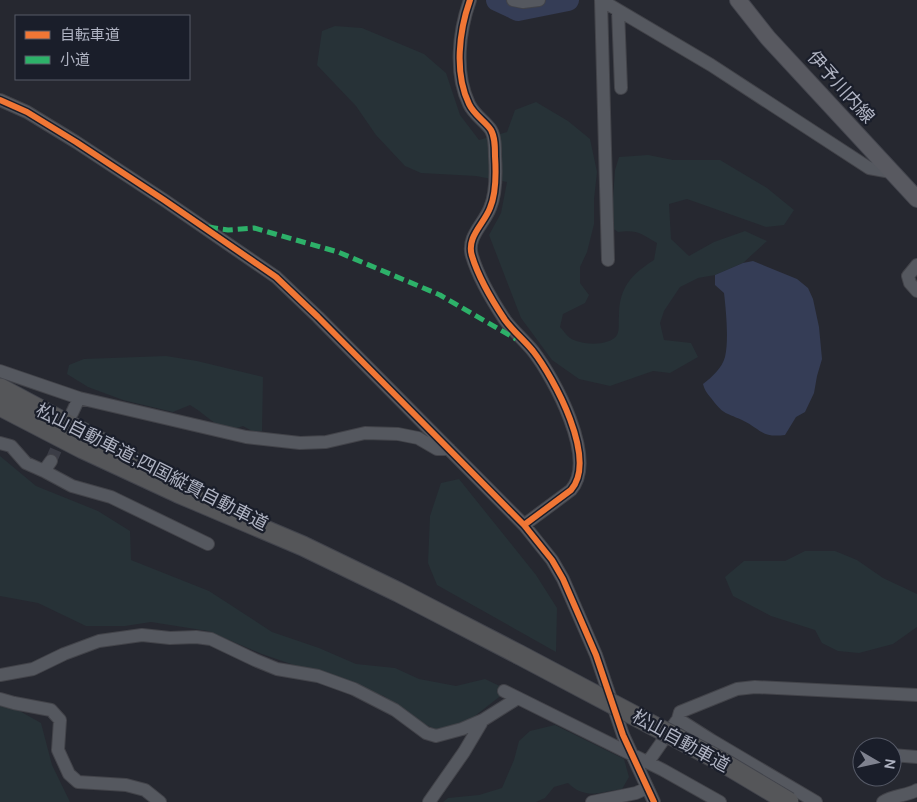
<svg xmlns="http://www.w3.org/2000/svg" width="917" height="802" font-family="Manrope,'Noto Sans JP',sans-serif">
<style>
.green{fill:#273237}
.water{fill:#353d56}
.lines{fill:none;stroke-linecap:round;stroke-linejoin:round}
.river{stroke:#353d56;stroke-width:22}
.minor-tunnel{stroke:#3b3d46;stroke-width:12;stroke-dasharray:12 6;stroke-linecap:butt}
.minor-casing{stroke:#424349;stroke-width:14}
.major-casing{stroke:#43454d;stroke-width:18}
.highway-casing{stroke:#42444c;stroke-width:21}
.minor{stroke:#55585f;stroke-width:12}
.major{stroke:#585960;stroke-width:16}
.highway{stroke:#555659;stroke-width:19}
.highway-bridge-casing{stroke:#42444c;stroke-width:21;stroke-linecap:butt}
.highway-bridge{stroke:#555659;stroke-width:19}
.quiet{stroke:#2db169;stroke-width:5;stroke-dasharray:10 5;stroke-linecap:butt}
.cycleway-casing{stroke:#1a1e2a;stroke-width:9}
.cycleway{stroke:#f07635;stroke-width:6}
.labels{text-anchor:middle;stroke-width:4.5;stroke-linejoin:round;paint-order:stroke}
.street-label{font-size:18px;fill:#afb3c2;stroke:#1a1e2a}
</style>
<rect width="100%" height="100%" fill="#262830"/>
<path class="green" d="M335 26 362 28 424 54 446 73 460 115 479 140 507 132 515 110 536 102 568 121 590 139 597 172 594 199V224L587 252 580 267V283L589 295 585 303 563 314 560 327C563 330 566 335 570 338 580 345 609 347 617 335 620 329 618 322 619 316 619 287 632 274 654 260L657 243C642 234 637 229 618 232L611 227 615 170 619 157 648 155 673 160H720L767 188 794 210 784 225 766 227 687 199 669 204 671 239 689 256 714 242 745 231 767 241 743 263 715 275 698 278 680 287 664 311 660 323 664 340 691 343 698 357 670 373 653 371 610 386 579 379 552 360 521 318 489 235 501 213 507 182 476 176 421 173 405 166 376 135 356 106 317 65 322 31Z
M166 356 197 361 263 377 262 431 254 432 243 426 229 431C214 425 204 413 190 405L173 412 123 400 88 387 67 374 69 365 84 359Z
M0 456 36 486 98 511 130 531 131 560 209 591 272 632 319 648 356 664 395 668 419 679 456 686 485 679 508 690 471 719 450 731 435 729 409 717 384 696 262 654 208 631 151 622 125 626H86L38 603 0 596Z
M459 479 536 575 557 608 556 652 437 585 428 563 430 516 441 483Z
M805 551H835L857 560 883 578 917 594V627L893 644 859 653 838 651 822 643 815 630 771 616 733 596 725 577 744 561H785Z
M0 700 41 723 52 765 70 802H0Z
M555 725 624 759 629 777 622 789C601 792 585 800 568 783L554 787 545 798 536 802H443L448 798 479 795 502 788 514 760 519 741 530 731Z"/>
<path class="water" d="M753 261 797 279 808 288 813 299 819 327 822 359 817 376 814 393 805 412 796 417 785 435C761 438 761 429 742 420 724 412 723 414 711 398 707 393 705 391 703 384 712 377 722 368 725 357 729 340 726 310 724 293L715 285V275L743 263Z"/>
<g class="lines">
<path class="river" d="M497 0 518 10 568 0"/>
<path class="minor-tunnel" d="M51 461 64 431"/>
<defs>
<path id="minor" d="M470 0C459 31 454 73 469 104 474 115 486 122 491 130 495 137 495 147 495 156 496 171 496 194 490 208 484 224 466 237 472 256 478 276 493 302 505 320 513 331 524 340 533 351 554 378 598 459 571 490L524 525
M513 0 523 2 539 0
M601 0 711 65 869 168 891 172
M601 0 608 260
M618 10 621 88
M0 100 27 112 76 142 164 200 276 277 318 317 524 525 552 560 563 579 596 655 623 735 654 802
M917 265 908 276 910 283 917 291
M0 371 79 398 246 437 300 443 326 442 365 433 398 434 418 438 437 449H449
M72 413 79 398
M0 443 11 446 26 463 44 471 51 461
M44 471 72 486 111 497 208 544
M0 675 33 669 64 654 99 641 142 635 170 638 196 637 211 639 255 660 277 669 318 676 354 689 395 710 426 733 436 736 462 729 483 720 518 698
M504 691 663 770 720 802
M0 699 14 703 51 710 60 720 58 750 69 774 78 782 126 785 145 790 160 802
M678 719 711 740 816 802
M892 755 917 757
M648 762 678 719 680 712 737 689 755 687 917 695
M429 802 464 752 483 720
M592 802 636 793 647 788
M883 802C893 795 907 796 917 790"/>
<path id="major" d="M738 0 768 38 917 199"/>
<path id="highway" d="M0 388 129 457
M0 406 83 449 178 493 303 546 398 592 518 654"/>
</defs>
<use href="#minor" class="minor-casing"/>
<use href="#major" class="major-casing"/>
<use href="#highway" class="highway-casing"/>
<use href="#minor" class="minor"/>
<use href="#major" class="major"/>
<use href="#highway" class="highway"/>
<defs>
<path id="highway-bridge" d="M518 654 722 762 789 802"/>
</defs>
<use href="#highway-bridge" class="highway-bridge-casing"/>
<use href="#highway-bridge" class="highway-bridge"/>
<path class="quiet" d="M208 227 228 230 254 228 338 252 440 295 516 339"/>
<defs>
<path id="cycleway" d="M470 0C459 31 454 73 469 104 474 115 486 122 491 130 495 137 495 147 495 156 496 171 496 194 490 208 484 224 466 237 472 256 478 276 493 302 505 320 513 331 524 340 533 351 554 378 598 459 571 490L524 525
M0 100 27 112 76 142 164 200 276 277 318 317 524 525 552 560 563 579 596 655 623 735 654 802"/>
</defs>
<use href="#cycleway" class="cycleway-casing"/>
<use href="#cycleway" class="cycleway"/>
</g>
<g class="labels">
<g class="street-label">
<text transform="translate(841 87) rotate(48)" y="6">伊予川内線</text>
<text transform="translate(152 467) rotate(27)" y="6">松山自動車道;四国縦貫自動車道</text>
<text transform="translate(681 741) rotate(29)" y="6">松山自動車道</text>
</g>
</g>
<rect x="15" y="15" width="175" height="65" fill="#1a1e2a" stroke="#565a67"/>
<rect x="25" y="31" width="25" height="8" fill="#f07635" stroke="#565a67"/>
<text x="60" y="40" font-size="15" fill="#afb3c2">自転車道</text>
<rect x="25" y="56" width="25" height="8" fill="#2db169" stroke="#565a67"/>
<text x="60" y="65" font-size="15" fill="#afb3c2">小道</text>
<g transform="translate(877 762) rotate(99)"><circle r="24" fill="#1a1e2a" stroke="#565a67"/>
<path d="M0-4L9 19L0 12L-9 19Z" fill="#7f828f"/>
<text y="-8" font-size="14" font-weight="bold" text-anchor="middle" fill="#afb3c2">N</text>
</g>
</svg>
